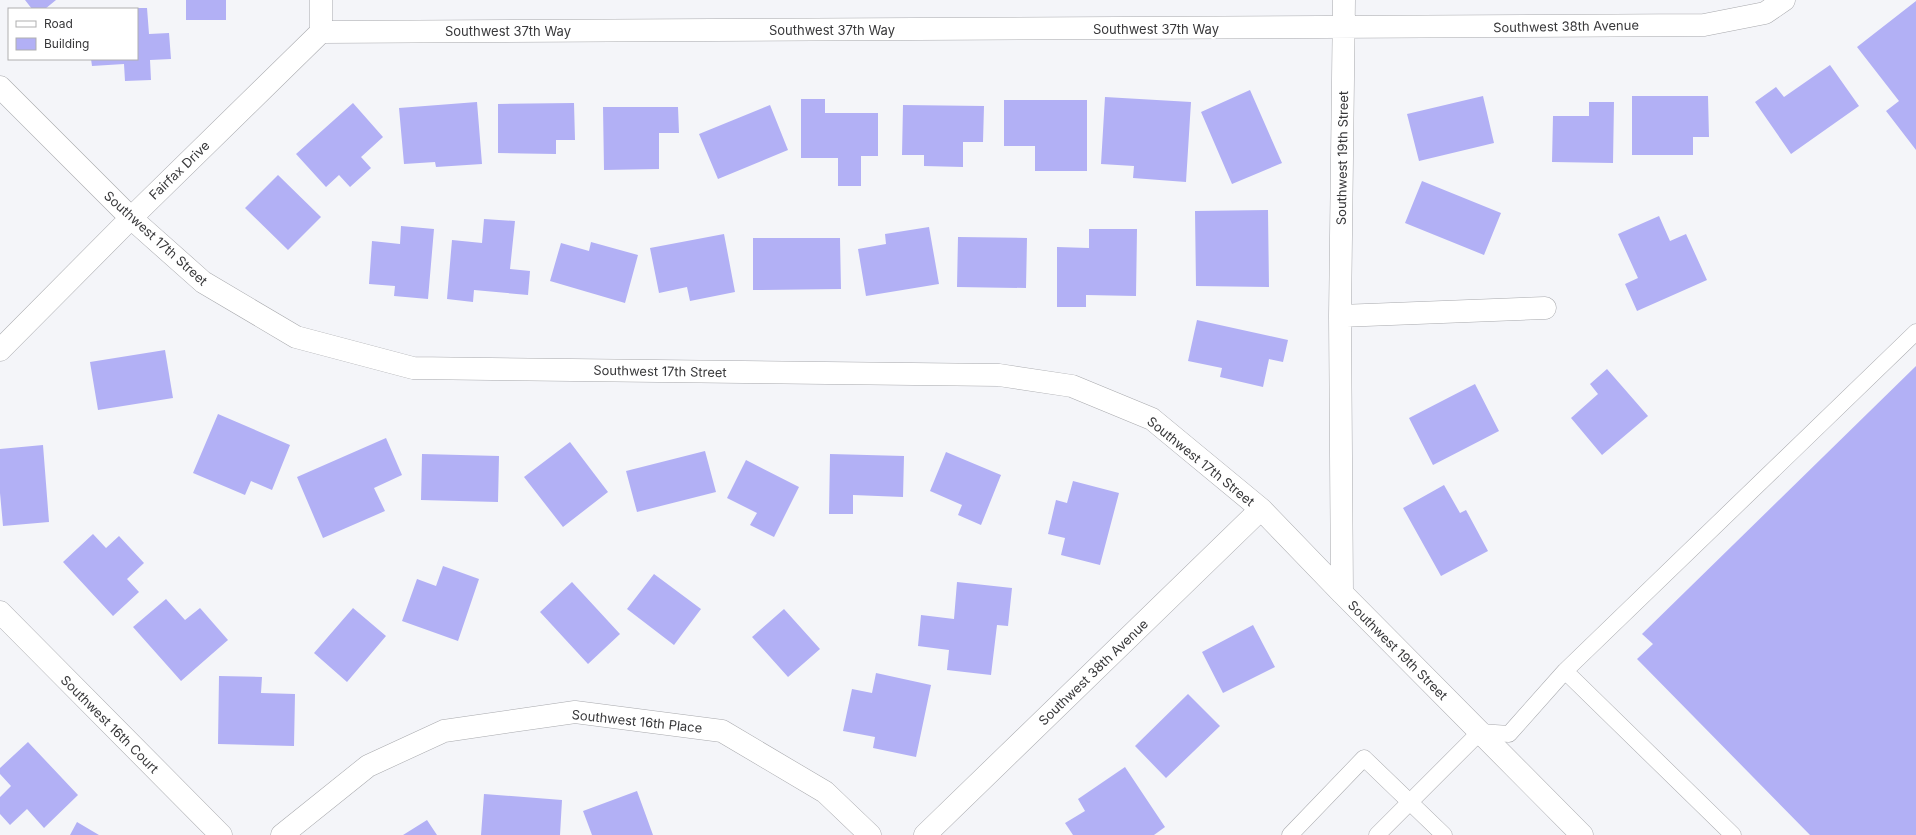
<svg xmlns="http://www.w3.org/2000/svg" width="1916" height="835" font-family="Inter,sans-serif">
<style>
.building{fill:#b2b0f5}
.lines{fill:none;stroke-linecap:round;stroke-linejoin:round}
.service-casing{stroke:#a8a9ad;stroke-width:17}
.minor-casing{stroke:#a8a9ad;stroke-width:23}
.service{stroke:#fff;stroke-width:16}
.minor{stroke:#fff;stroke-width:22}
.labels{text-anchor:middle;stroke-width:4;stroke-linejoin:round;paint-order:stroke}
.street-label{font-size:13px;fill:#38383a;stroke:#fff}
</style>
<rect width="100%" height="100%" fill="#f4f5f9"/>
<path class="building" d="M25 0H56L45 9H32Z
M186 0H226V20H186Z
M1916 1V150L1886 111 1899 101 1857 47Z
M137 8H147L149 34 169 33 171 59 150 60 151 80 125 81 124 64 92 66 91 59H137Z
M1830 65 1859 106 1791 154 1755 102 1776 87 1784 97Z
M1250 90 1282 163 1232 184 1201 112Z
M1483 96 1494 143 1419 161 1407 114Z
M1632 96H1708L1709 137H1693V155H1632Z
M1105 97 1191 102 1186 182 1133 178 1134 166 1101 164Z
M801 99H825V113H878V156H861V186H838V158H801Z
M1004 100H1087V171H1035V146H1004Z
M477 102 482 164 436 167 435 162 404 164 399 108Z
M1589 102H1614L1613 163 1552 162 1553 116H1589Z
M353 103 383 137 361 157 371 168 350 187 339 175 326 187 296 154Z
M574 103 575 140H556V154L498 153V104Z
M770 105 788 150 718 179 699 134Z
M903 105 984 106 983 142H963V167L924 166V155H902Z
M603 107H678L679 133H659V169L604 170Z
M278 175 321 217 288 250 245 208Z
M1422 181 1501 213 1484 255 1405 223Z
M1268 210 1269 287 1196 286 1195 211Z
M1659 216 1670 241 1686 234 1707 280 1637 311 1625 284 1638 278 1618 234Z
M484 219 515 221 510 269 530 271 528 295 474 290 473 302 447 299 452 240 482 243Z
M401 226 434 229 428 299 394 296 395 286 369 284 372 241 400 244Z
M929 227 939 284 866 296 858 249 886 244 885 234Z
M1089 229H1137L1136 296 1086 295V307H1057V247L1089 248Z
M724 234 735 292 690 301 687 287 659 293 650 248Z
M958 237 1027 238 1026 288 957 287Z
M753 238H840L841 289 753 290Z
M591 242 638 255 625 303 550 281 561 243 589 251Z
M1197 320 1288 340 1283 362 1269 359 1263 387 1220 377 1222 368 1188 361Z
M165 350 173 398 98 410 90 362Z
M1916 366V835H1810L1637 659 1653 644 1642 634Z
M1607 369 1648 416 1602 455 1571 418 1598 394 1590 384Z
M1475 384 1499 431 1433 465 1409 418Z
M218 414 290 445 272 490 251 481 245 495 193 473Z
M386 438 402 475 374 488 385 511 323 538 297 477Z
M570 442 608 492 563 527 524 477Z
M43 445 49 522 3 526 0 493V449Z
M705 451 716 492 637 512 626 471Z
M946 452 1001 475 981 525 958 515 962 505 930 491Z
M422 454 499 456 498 502 421 500Z
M830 454 904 456 903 497 853 495V514H829Z
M746 460 799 487 774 537 750 525 757 513 727 498Z
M1073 481 1119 493 1100 565 1061 555 1065 538 1048 534 1056 500 1067 503Z
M1444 485 1460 513 1466 510 1488 551 1441 576 1403 508Z
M93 534 106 548 119 536 144 563 127 579 139 592 113 616 63 562Z
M443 566 479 579 458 641 402 621 417 579 436 586Z
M654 574 701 609 674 645 627 609Z
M572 582 620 634 588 664 540 612Z
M957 582 1012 588 1008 626 997 625 991 675 947 670 949 650 918 646 921 615 954 619Z
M166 599 185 620 200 608 228 640 181 681 133 627Z
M353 608 386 636 347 682 314 653Z
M784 609 820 649 788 677 752 637Z
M1253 625 1275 667 1223 693 1202 652Z
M876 673 931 685 916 757 873 748 875 737 843 731 852 689 872 693Z
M219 676 262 677 261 693 295 694 294 746 218 744Z
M1188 694 1220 726 1166 778 1135 746Z
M28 742 78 795 44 828 27 809 10 825 0 814V797L11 786 0 774V768Z
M1125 767 1165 827 1154 835H1073L1065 823 1085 811 1078 799Z
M637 791 653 835H592L583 811Z
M484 794 562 800 560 835H481Z
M427 820 437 835H403Z
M77 822 99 835H70Z"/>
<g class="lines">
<defs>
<path id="service" d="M1565 671 1916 332
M1290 835 1364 758 1444 835
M1377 835 1480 732 1509 734 1565 671 1733 835"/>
<path id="minor" d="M1344 0 1340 316 1342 593 1582 835
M321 32 1704 25 1765 13 1784 0
M0 87 131 218 203 282 296 337 413 368 999 375 1072 386 1152 419 1261 509 1342 593
M1340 316 1545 308
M0 350 131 218 321 32V0
M0 612 221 835
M282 835 368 766 444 731 575 712 722 731 825 792 870 835
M925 835 1261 509"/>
</defs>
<use href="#service" class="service-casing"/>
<use href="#minor" class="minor-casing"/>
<use href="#service" class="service"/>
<use href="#minor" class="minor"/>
</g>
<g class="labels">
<g class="street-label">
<text transform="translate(1566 26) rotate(-1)" y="5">Southwest 38th Avenue</text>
<text x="1156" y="34">Southwest 37th Way</text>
<text x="832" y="35">Southwest 37th Way</text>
<text x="508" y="36">Southwest 37th Way</text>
<text transform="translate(1342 158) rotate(-89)" y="5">Southwest 19th Street</text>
<text transform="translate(179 170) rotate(-44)" y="5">Fairfax Drive</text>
<text transform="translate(156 238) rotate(42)" y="5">Southwest 17th Street</text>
<text transform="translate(660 371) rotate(1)" y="5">Southwest 17th Street</text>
<text transform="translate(1201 461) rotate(39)" y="5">Southwest 17th Street</text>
<text transform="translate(1398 650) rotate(45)" y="5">Southwest 19th Street</text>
<text transform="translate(1093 672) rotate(-44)" y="5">Southwest 38th Avenue</text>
<text transform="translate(637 721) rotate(6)" y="5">Southwest 16th Place</text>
<text transform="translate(110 724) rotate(45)" y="5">Southwest 16th Court</text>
</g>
</g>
<rect x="8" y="8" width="130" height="52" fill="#ffffff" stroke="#afafb0"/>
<rect x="16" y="21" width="20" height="6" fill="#ffffff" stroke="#afafb0"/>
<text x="44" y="28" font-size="12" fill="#38383a">Road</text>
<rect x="16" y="38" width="20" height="12" fill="#b2b0f5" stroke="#afafb0"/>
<text x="44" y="48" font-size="12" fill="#38383a">Building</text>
</svg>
